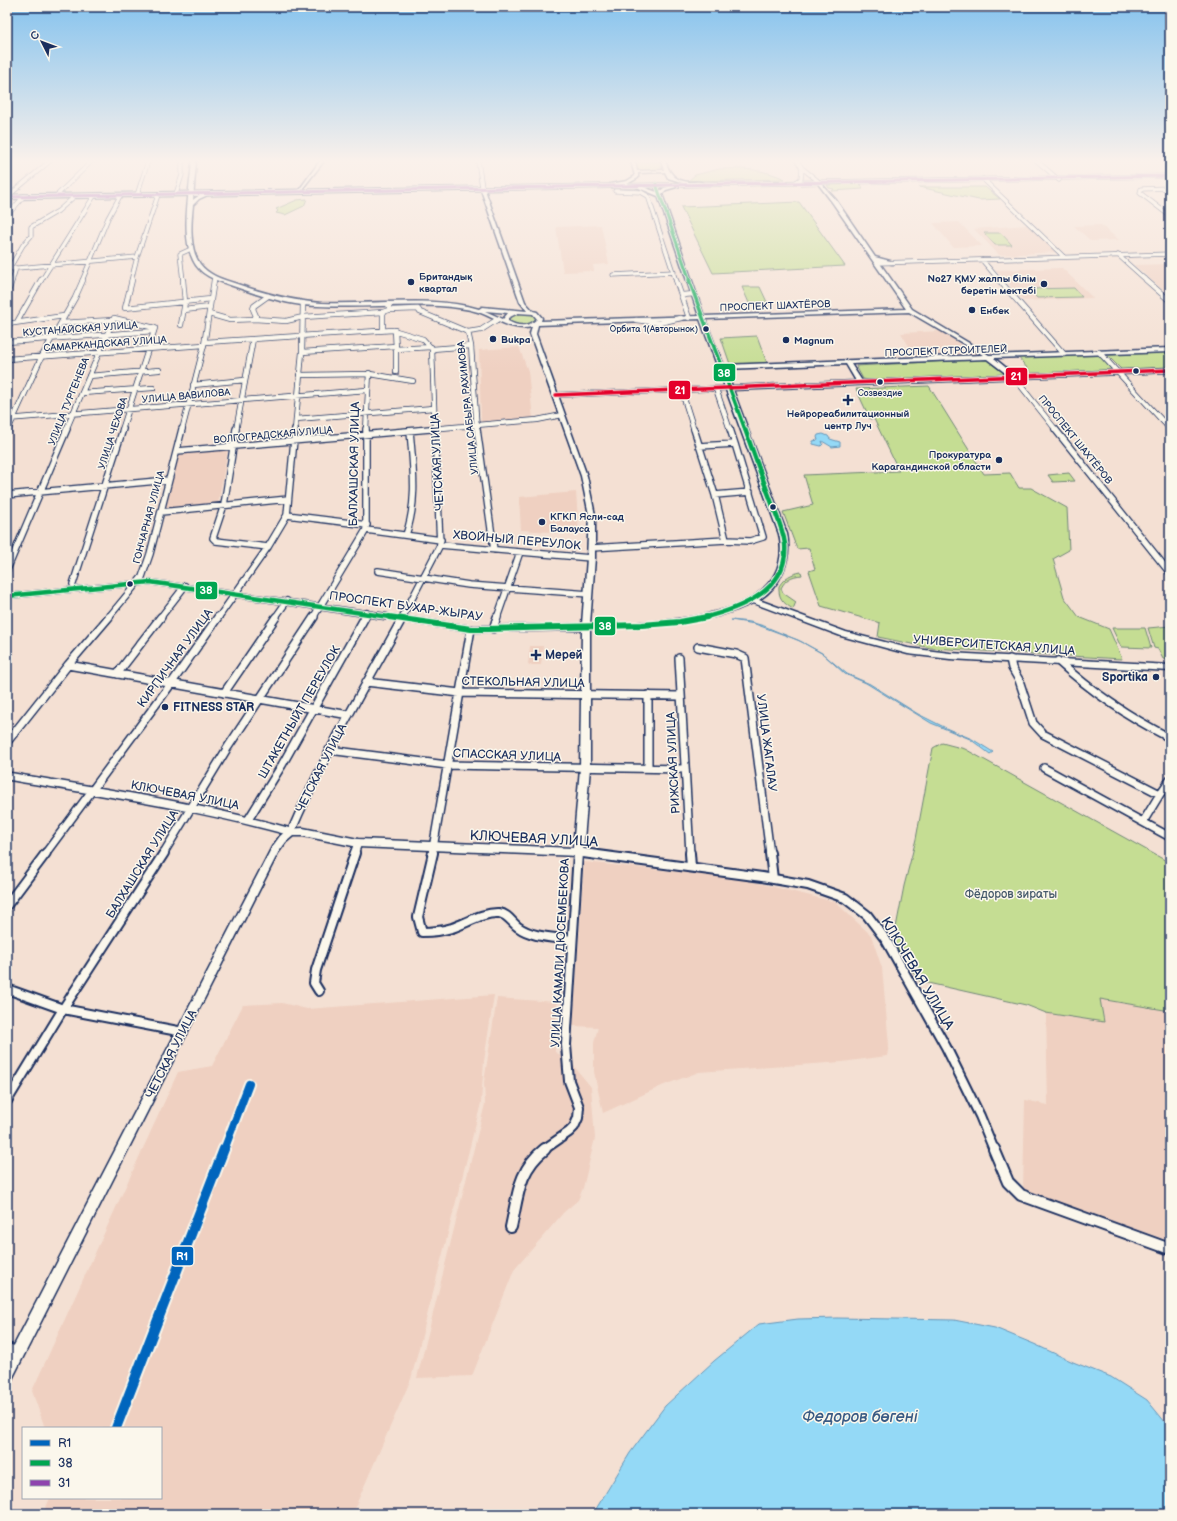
<svg xmlns="http://www.w3.org/2000/svg" width="1177" height="1521" font-family="'Balsamiq Sans',sans-serif">
<style>
.built{fill:#efd0c1}
.green{fill:#c5dd93;stroke:#708678}
.water{fill:#94d9f6;stroke:#6495b9}
.lines{fill:none;stroke-linecap:round;stroke-linejoin:round}
.minor-far5-casing{stroke:#1b2f5e;stroke-width:5}
.minor-far4-casing{stroke:#1b2f5e;stroke-width:6}
.minor-far3-casing{stroke:#1b2f5e;stroke-width:8}
.minor-far2-casing{stroke:#1b2f5e;stroke-width:10}
.minor-far1-casing{stroke:#1b2f5e;stroke-width:12}
.minor-casing{stroke:#1b2f5e;stroke-width:14}
.major-casing{stroke:#1b2f5e;stroke-width:3}
.highway-casing{stroke:#1b2f5e;stroke-width:3}
.minor-far5{stroke:#fbf7ec;stroke-width:3.5}
.minor-far4{stroke:#fbf7ec;stroke-width:4.5}
.minor-far3{stroke:#fbf7ec;stroke-width:5.5}
.minor-far2{stroke:#fbf7ec;stroke-width:7}
.minor-far1{stroke:#fbf7ec;stroke-width:8}
.minor{stroke:#fbf7ec;stroke-width:10}
.major{fill:#fbf7ec;fill-rule:evenodd}
.highway{fill:#fbf7ec;fill-rule:evenodd}
.bus-1-far3-casing{stroke:#fbf7ec;stroke-width:4.5}
.bus-1-far2-casing{stroke:#fbf7ec;stroke-width:5.5}
.bus-1-far1-casing{stroke:#fbf7ec;stroke-width:7}
.bus-1-casing{stroke:#fbf7ec;stroke-width:9}
.bus-2-casing{stroke:#fbf7ec;stroke-width:4.5}
.bus-3-casing{stroke:#fbf7ec;stroke-width:5.5}
.bus-1-far3{stroke:#00a651;stroke-width:3}
.bus-1-far2{stroke:#00a651;stroke-width:3.5}
.bus-1-far1{stroke:#00a651;stroke-width:4.5}
.bus-1{stroke:#00a651;stroke-width:6}
.bus-2{stroke:#8e44ad;stroke-width:3}
.bus-3{stroke:#e4002b;stroke-width:3.5}
.rail-1-far1-casing{stroke:#fbf7ec;stroke-width:12}
.rail-1-casing{stroke:#fbf7ec;stroke-width:14}
.rail-1-far1{stroke:#0065bd;stroke-width:8}
.rail-1{stroke:#0065bd;stroke-width:10}
.poi-dot{fill:#1b2f5e;stroke:#fbf7ec;stroke-width:1.5}
.labels{text-anchor:middle;stroke-width:3;stroke-linejoin:round;paint-order:stroke}
.far-bus-label{font-size:9px;fill:#1b2f5e;stroke:#fbf7ec;text-anchor:end}
.far-poi-label{font-size:10px;font-weight:bold;fill:#1b2f5e;stroke:#fbf7ec;text-anchor:start}
.far-street-label{font-size:10px;fill:#1b2f5e;stroke:#fbf7ec}
.street-label{font-size:12px;fill:#1b2f5e;stroke:#fbf7ec}
.poi-label{font-size:12px;font-weight:bold;fill:#1b2f5e;stroke:#fbf7ec;text-anchor:start}
.park-label{font-size:12px;fill:#465a6b;stroke:#fbf7ec}
.near-street-label{font-size:14px;fill:#1b2f5e;stroke:#fbf7ec}
.near-water-label{font-size:16px;font-style:italic;fill:#395a84;stroke:#fbf7ec}
.line-badge{stroke:#fbf7ec;stroke-width:1.5}
.badge-label{font-size:11px;text-anchor:middle;font-weight:bold;fill:#fff}
</style>
<rect width="100%" height="100%" fill="#f4e0d3"/>
<filter id="ink" filterUnits="userSpaceOnUse"><feTurbulence type="fractalNoise" baseFrequency=".025" numOctaves="2"/><feDisplacementMap in="SourceGraphic" scale="8" xChannelSelector="R" yChannelSelector="G"/><feConvolveMatrix kernelMatrix="1 2 1 2 8 2 1 2 1" color-interpolation-filters="sRGB"/></filter>
<g filter="url(#ink)">
<path class="built" d="M959 222 982 246 953 247 933 223Z
M601 225 609 264 593 265 594 271 563 272 556 227Z
M1027 225 1057 252 999 255 974 229Z
M1101 225 1119 240 1091 241 1074 226Z
M1170 264V295H1169L1134 265Z
M1062 268 1093 298 1024 301 996 270Z
M940 331 978 354 915 356 901 333Z
M519 347 528 371 533 419 481 423 479 350Z
M228 449 218 504 165 509 179 454Z
M576 492 579 534 521 530 519 497Z
M530 646H543L541 665H528Z
M584 862 738 878 835 902 871 935 882 968 889 1045 887 1056 842 1062 699 1072 664 1085 603 1113 594 1072V1043L598 1027 573 1026Z
M494 995 484 1061 481 1103 411 1379 352 1514H43L50 1498H161V1428H45L32 1391 178 1072 212 1066 243 1005 282 1003 307 1009Z
M497 998 557 1002 555 1052 568 1059 591 1087 595 1138 583 1188 578 1200 564 1212 514 1270 472 1376 417 1378 485 1104 484 1082Z
M1100 999 1170 1011V1241L1023 1190 1025 1100 1048 1105 1046 1013 1104 1022Z"/>
<path class="green" d="M635 161H662L665 171 638 172Z
M719 169C742 168 764 169 785 179L688 181 695 175Z
M861 184 863 189 833 191H832L834 189 829 188 827 185Z
M919 187H985L1000 199 979 200Z
M307 199 304 206 285 215 276 213 278 211 276 209 297 200Z
M799 202 845 266 713 273 681 207Z
M984 233H1001L1012 245H995Z
M742 287H760L767 302 749 303Z
M1074 288 1082 297 1037 298 1029 289Z
M517 313H528L535 316 536 320C529 326 518 327 510 321L509 318Z
M757 336 767 363 730 364 721 338Z
M1170 352V368L1122 370 1107 355Z
M1097 354 1113 371 1032 374 1018 357Z
M986 359 1005 373 1002 375 869 380 863 379 856 366Z
M929 386 984 474 1010 473 1019 488H1031L1067 508 1069 550 1053 559 1064 597 1079 617 1109 629 1122 659 931 648 878 637 880 623 821 606 809 571 815 569 809 548 797 549 783 512 813 505 804 475 899 471 874 419H870L856 389Z
M1069 473 1075 481 1053 482 1048 475Z
M801 572 802 575C791 576 786 579 781 588L783 593 796 602 793 609C783 603 778 598 779 586 785 577 791 574 801 572Z
M1170 626V660L1163 659 1158 649 1154 648 1148 628Z
M1112 628H1145L1151 648 1121 647Z
M942 743 965 749 1170 863V1011L1100 999 1104 1022 1046 1013 1026 1005 919 981 893 943 904 886 916 839 933 748Z"/>
<path class="water" d="M823 434 828 436 830 439 840 442V446L832 447 822 441 823 444 821 446 813 444V441L818 440 817 437 818 435Z
M731 620 750 622 764 626 802 642 823 654 847 674 870 684 918 714 948 729 972 739 993 752 990 754 970 739 931 723 866 683 845 674 822 653 798 640 755 624Z
M837 1318 954 1320 995 1328 1034 1344 1073 1362 1111 1377 1147 1400 1170 1428V1514H589L596 1509 630 1453 665 1406 714 1361 759 1324 798 1319Z"/>
<g class="lines">
<defs>
<path id="minor-far5" d="M478 161 482 187
M797 161 802 168 818 181
M1037 161 1059 180
M983 179 1064 257
M796 182 801 179 802 168
M1170 188 1141 189 1140 193 1170 216
M615 191 641 192 648 196 676 281
M176 194 182 175V161
M137 195 148 161
M56 196 92 161
M7 197 50 161
M7 216 24 196
M1118 255 1147 281
M982 260 1000 281
M877 263 1170 254
M7 269 137 257
M9 269 23 245 31 236V227L58 211 75 196
M613 275 674 272
M12 281 16 268
M41 281 94 196
M82 281 108 218 120 196
M131 281 137 257 158 195
M183 281 180 254 191 249
M214 281V278"/>
<path id="minor-far4" d="M132 280 125 308 211 299
M676 280 689 318
M999 280 1064 354
M1146 280 1170 301
M9 289 12 280
M682 295 695 294
M388 304 390 310 418 309 420 312 468 332 471 346 477 430
M184 310 210 307
M383 312V330
M209 314 230 320 254 319 256 316 253 309 254 306 268 296
M254 319 286 321 303 317 383 312 389 310
M636 320 659 323 681 318
M17 322 41 280
M61 323 113 320
M7 324 64 316
M181 325 185 302 183 280
M395 330 396 349 431 347
M468 332 481 330 498 319
M7 342 154 331
M205 342 393 330 423 339 432 349 435 430
M396 349V372
M432 349 471 346
M302 352 396 346
M1099 352 1170 429
M7 359 204 345
M299 375 370 374 413 381
M89 376 159 370
M1013 376 1056 430
M193 385 245 380
M681 389 694 430
M716 389 730 430
M82 393 153 388
M556 395 730 388
M7 419 367 390
M296 419 434 408
M8 430 42 356 75 298 83 280
M66 430 114 318 155 328 122 430
M182 430 204 345 214 280
M236 430 253 339
M295 430 302 352 303 303
M366 430 369 373
M418 430 537 420 562 415"/>
<path id="minor-far3" d="M236 429 224 505 213 538 216 541 268 547
M477 429 494 550
M1055 429 1170 573
M7 432 8 429
M699 446 735 444 730 429
M177 451 430 429
M7 495 168 480
M715 495 750 492
M161 512 288 499
M287 515 367 525
M366 530 441 540
M406 535C418 499 413 468 410 431
M726 540 750 541 763 537 735 444
M440 545 591 558
M591 548 726 540 715 495 694 429
M7 570 67 429
M378 571 469 585 589 594
M73 584 123 429
M108 618 142 577 150 554 182 429
M160 618 185 586
M218 618 268 547 287 515 295 429
M275 618 287 601
M313 618 366 530V429
M364 618 367 613
M402 618 440 545 435 429
M497 618 520 552"/>
<path id="minor-far2" d="M493 629 497 617
M698 647 736 654 745 658 770 854
M679 658 690 854
M1010 659 1012 668 1019 680 1033 723 1043 734 1160 794 1170 780
M1058 661C1092 692 1129 717 1170 738
M68 665 349 715
M117 674 161 617
M366 682 460 693 680 696
M224 693 276 617
M648 695V768
M7 742 68 665 109 617
M329 750 447 765 685 769
M1044 768 1170 837
M7 776C102 792 198 806 291 832 323 757 364 688 403 617
M248 820 282 765 365 617
M1143 822 1160 794
M45 854 171 684 218 617
M163 854 228 747 314 617
M354 854 358 843
M432 854 471 629
M578 854V852L591 854"/>
<path id="minor-far1" d="M433 853 418 917 422 932C433 932 442 931 452 928 467 923 483 912 499 913 508 914 512 923 518 927 533 938 555 937 572 940
M583 853 762 877 808 885 845 898 867 915 886 940 946 1047 980 1116 994 1150
M690 853 691 867
M770 853 773 879
M7 905 46 853
M7 989 63 1009 183 1032
M319 991 314 983 316 970 355 853
M7 1101 63 1009 164 853
M543 1150 569 1132 574 1127 578 1118 579 1107 569 1081 566 1045 578 853"/>
<path id="minor" d="M994 1149 1008 1182 1021 1195 1170 1249
M511 1227C518 1196 518 1170 545 1149
M7 1349 18 1352"/>
<path id="major" d="M192 161H196L193 200C197 196 206 192 210 194L199 199 193 205C191 223 189 248 200 264 208 275 222 279 234 283 263 293 291 301 322 303 371 305 434 295 479 309L482 307 527 311 520 302 480 187 482 186 484 187 525 302 533 311 537 312 542 318 541 321 699 316 658 196 634 186 637 185 657 192 654 184 656 183 658 184 660 191 664 188 678 185 680 186 666 190 662 194 704 316 906 309 832 202 816 181 818 180 836 200 875 257 894 262V264H892L879 262 912 309 989 355 1170 348V352L994 358 1015 375 1170 368V372L733 390 787 534C792 559 781 586 759 600L846 632 908 648 950 653 1170 665V671L950 659 908 654 841 636 753 603C702 628 646 627 590 629V768L583 852 581 855 578 856 358 847 303 836H293L286 842 278 853 12 1379 7 1381V1359L272 847 280 836 288 829 303 828 358 839 573 848 580 768 582 630 471 632 150 584 7 598V594L150 580 471 626 582 624 587 558 589 515 581 476 530 334 532 327C512 332 496 318 478 312 465 308 452 307 439 306 393 304 348 309 302 305 277 302 253 293 230 285 215 280 200 275 193 260 180 234 190 190 192 161ZM485 311 508 313 503 319ZM909 312 983 355 724 365 715 345 705 319ZM518 313 533 314 537 319C529 327 518 327 508 321V318ZM700 319 779 534C799 626 645 622 590 624L595 558V515L587 476 536 334 538 325ZM987 359 1008 375 862 381 851 364ZM846 364 856 381 732 386 725 369Z
M320 161H324L299 193H297Z
M631 161H635L637 171 664 170 661 161H665C670 174 675 181 690 182 695 182 699 181 703 183 691 188 679 181 668 178L665 172 638 173V178L627 184 610 186V184L627 181 635 176Z"/>
<path id="highway" d="M1170 175V177L7 199V195Z"/>
</defs>
<use href="#minor-far5" class="minor-far5-casing"/>
<use href="#minor-far4" class="minor-far4-casing"/>
<use href="#minor-far3" class="minor-far3-casing"/>
<use href="#minor-far2" class="minor-far2-casing"/>
<use href="#minor-far1" class="minor-far1-casing"/>
<use href="#minor" class="minor-casing"/>
<use href="#major" class="major-casing"/>
<use href="#highway" class="highway-casing"/>
<use href="#minor-far5" class="minor-far5"/>
<use href="#minor-far4" class="minor-far4"/>
<use href="#minor-far3" class="minor-far3"/>
<use href="#minor-far2" class="minor-far2"/>
<use href="#minor-far1" class="minor-far1"/>
<use href="#minor" class="minor"/>
<use href="#major" class="major"/>
<use href="#highway" class="highway"/>
<defs>
<path id="bus-1-far3" d="M656 184 690 281"/>
<path id="bus-1-far2" d="M689 280C707 330 727 380 745 430"/>
<path id="bus-1-far1" d="M7 596 150 582 396 618
M702 618C739 609 789 591 785 544 783 528 775 513 770 498 761 475 753 452 745 429"/>
<path id="bus-1" d="M389 617 471 629H488L642 625 680 622 707 617"/>
<path id="bus-2" d="M7 197 1170 176"/>
<path id="bus-3" d="M556 395 1170 370"/>
</defs>
<use href="#bus-1-far3" class="bus-1-far3-casing"/>
<use href="#bus-1-far2" class="bus-1-far2-casing"/>
<use href="#bus-1-far1" class="bus-1-far1-casing"/>
<use href="#bus-1" class="bus-1-casing"/>
<use href="#bus-2" class="bus-2-casing"/>
<use href="#bus-3" class="bus-3-casing"/>
<use href="#bus-1-far3" class="bus-1-far3"/>
<use href="#bus-1-far2" class="bus-1-far2"/>
<use href="#bus-1-far1" class="bus-1-far1"/>
<use href="#bus-1" class="bus-1"/>
<use href="#bus-2" class="bus-2"/>
<use href="#bus-3" class="bus-3"/>
<defs>
<path id="rail-1-far1" d="M224 1150 249 1084"/>
<path id="rail-1" d="M116 1428 224 1149"/>
</defs>
<use href="#rail-1-far1" class="rail-1-far1-casing"/>
<use href="#rail-1" class="rail-1-casing"/>
<use href="#rail-1-far1" class="rail-1-far1"/>
<use href="#rail-1" class="rail-1"/>
</g>
</g>
<linearGradient id="sky" x2="0" y2="1"><stop stop-color="#86c3ee"/><stop offset="0.43" stop-color="#faf1eb"/><stop offset="1" stop-color="#faf1eb" stop-opacity="0"/></linearGradient>
<rect width="1177" height="374" fill="url(#sky)"/>
<g class="poi-dot">
<circle cx="411" cy="282" r="4"/>
<circle cx="1044" cy="284" r="4"/>
<circle cx="972" cy="310" r="4"/>
<circle cx="706" cy="329" r="3.5"/>
<circle cx="493" cy="339" r="4"/>
<circle cx="786" cy="340" r="4"/>
<circle cx="1136" cy="371" r="3.5"/>
<circle cx="880" cy="382" r="3.5"/>
<path d="M846 394h4v4h4v4h-4v4h-4v-4h-4v-4h4z"/>
<circle cx="999" cy="460" r="4"/>
<circle cx="773" cy="507" r="3.5"/>
<circle cx="542" cy="522" r="4"/>
<circle cx="130" cy="584" r="3.5"/>
<path d="M534 649h4v4h4v4h-4v4h-4v-4h-4v-4h4z"/>
<circle cx="1156" cy="677" r="4"/>
<circle cx="165" cy="707" r="4"/>
</g>
<g class="labels">
<g class="far-bus-label">
<text x="698" y="332">Орбита 1(Авторынок)</text>
<text x="880" y="396" text-anchor="middle">Созвездие</text>
</g>
<g class="far-poi-label">
<text x="419" y="280">Британдық<tspan x="419" dy="12">квартал</tspan></text>
<text x="1036" y="282" text-anchor="end">No27 ҚМУ жалпы білім<tspan x="1036" dy="12">беретін мектебі</tspan></text>
<text x="980" y="314">Енбек</text>
<text x="501" y="343">Bukpa</text>
<text x="794" y="344">Magnum</text>
<text x="848" y="417" text-anchor="middle">Нейрореабилитационный<tspan x="848" dy="12">центр Луч</tspan></text>
<text x="991" y="458" text-anchor="end">Прокуратура<tspan x="991" dy="12">Карагандинской области</tspan></text>
<text x="550" y="520">КГКП Ясли-сад<tspan x="550" dy="12">Балауса</tspan></text>
</g>
<g class="far-street-label">
<text transform="translate(775 305) rotate(-2)" y="4">ПРОСПЕКТ ШАХТЁРОВ</text>
<text transform="translate(80 328) rotate(-4)" y="4">КУСТАНАЙСКАЯ УЛИЦА</text>
<text transform="translate(105 343) rotate(-4)" y="4">САМАРКАНДСКАЯ УЛИЦА</text>
<text transform="translate(946 350) rotate(-2)" y="4">ПРОСПЕКТ СТРОИТЕЛЕЙ</text>
<text transform="translate(186 395) rotate(-5)" y="4">УЛИЦА ВАВИЛОВА</text>
<text transform="translate(68 401) rotate(-68)" y="4">УЛИЦА ТУРГЕНЕВА</text>
<text transform="translate(467 408) rotate(-96)" y="4">УЛИЦА САБЫРА РАХИМОВА</text>
<text transform="translate(112 433) rotate(-72)" y="4">УЛИЦА ЧЕХОВА</text>
<text transform="translate(273 434) rotate(-5)" y="4">ВОЛГОГРАДСКАЯ УЛИЦА</text>
<text transform="translate(1076 439) rotate(51)" y="4">ПРОСПЕКТ ШАХТЁРОВ</text>
<text transform="translate(148 517) rotate(-75)" y="4">ГОНЧАРНАЯ УЛИЦА</text>
</g>
<g class="street-label">
<text transform="translate(437 462) rotate(-93)" y="4">ЧЕТСКАЯ УЛИЦА</text>
<text transform="translate(354 464) rotate(-89)" y="4">БАЛХАШСКАЯ УЛИЦА</text>
<text transform="translate(517 540) rotate(5)" y="4">ХВОЙНЫЙ ПЕРЕУЛОК</text>
<text transform="translate(406 606) rotate(8)" y="4">ПРОСПЕКТ БУХАР-ЖЫРАУ</text>
<text transform="translate(994 645) rotate(4)" y="4">УНИВЕРСИТЕТСКАЯ УЛИЦА</text>
<text transform="translate(175 658) rotate(-54)" y="4">КИРПИЧНАЯ УЛИЦА</text>
<text transform="translate(523 682) rotate(1)" y="4">СТЕКОЛЬНАЯ УЛИЦА</text>
<text transform="translate(299 712) rotate(-60)" y="4">ШТАКЕТНЫЙТ ПЕРЕУЛОК</text>
<text transform="translate(767 743) rotate(83)" y="4">УЛИЦА ЖАГАЛАУ</text>
<text transform="translate(507 755) rotate(2)" y="4">СПАССКАЯ УЛИЦА</text>
<text transform="translate(673 763) rotate(-93)" y="4">РИЖСКАЯ УЛИЦА</text>
<text transform="translate(321 768) rotate(-63)" y="4">ЧЕТСКАЯ УЛИЦА</text>
<text transform="translate(185 795) rotate(11)" y="4">КЛЮЧЕВАЯ УЛИЦА</text>
<text transform="translate(142 864) rotate(-58)" y="4">БАЛХАШСКАЯ УЛИЦА</text>
<text transform="translate(560 953) rotate(-87)" y="4">УЛИЦА КАМАЛИ ДЮСЕМБЕКОВА</text>
<text transform="translate(171 1054) rotate(-63)" y="4">ЧЕТСКАЯ УЛИЦА</text>
</g>
<g class="poi-label">
<text x="545" y="659">Мерей</text>
<text x="1148" y="681" text-anchor="end">Sportika</text>
<text x="173" y="711">FITNESS STAR</text>
</g>
<g class="park-label">
<text x="1011" y="898">Фёдоров зираты</text>
</g>
<g class="near-street-label">
<text transform="translate(534 838) rotate(3)" y="5">КЛЮЧЕВАЯ УЛИЦА</text>
<text transform="translate(918 973) rotate(59)" y="5">КЛЮЧЕВАЯ УЛИЦА</text>
</g>
<g class="near-water-label">
<text x="860" y="1422">Федоров бөгені</text>
</g>
</g>
<g class="line-badge">
<rect x="713" y="363" width="23" height="19" rx="4" fill="#00a651"/>
<rect x="1005" y="367" width="23" height="19" rx="4" fill="#e4002b"/>
<rect x="668" y="380" width="23" height="20" rx="4" fill="#e4002b"/>
<rect x="195" y="581" width="23" height="19" rx="4" fill="#00a651"/>
<rect x="594" y="616" width="22" height="20" rx="4" fill="#00a651"/>
<rect x="171" y="1246" width="23" height="20" rx="4" fill="#0065bd"/>
</g>
<g class="badge-label">
<text x="724" y="377">38</text>
<text x="1016" y="380">21</text>
<text x="680" y="394">21</text>
<text x="206" y="594">38</text>
<text x="605" y="630">38</text>
<text x="182" y="1260">R1</text>
</g>
<rect width="1177" height="1521" fill="none" stroke="#fbf7ec" stroke-width="24"/>
<rect x="12" y="12" width="1153" height="1497" fill="none" stroke="#1b2f5e" stroke-width="1.5" filter="url(#ink)"/>
<rect x="22" y="1427" width="140" height="72" fill="#fbf7ec" stroke="#a1a7b3"/>
<rect x="30" y="1440" width="20" height="6" fill="#0065bd" stroke="#a1a7b3"/>
<text x="58" y="1447" font-size="12" fill="#1b2f5e">R1</text>
<rect x="30" y="1460" width="20" height="6" fill="#00a651" stroke="#a1a7b3"/>
<text x="58" y="1467" font-size="12" fill="#1b2f5e">38</text>
<rect x="30" y="1480" width="20" height="6" fill="#8e44ad" stroke="#a1a7b3"/>
<text x="58" y="1487" font-size="12" fill="#1b2f5e">31</text>
<g transform="translate(42 42) rotate(312)" stroke="#fbf7ec" stroke-width="3" paint-order="stroke">
<path d="M0-3L7 15L0 10L-7 15Z" fill="#1b2f5e"/>
<text y="-6" font-size="11" font-weight="bold" text-anchor="middle" fill="#1b2f5e">С</text>
</g>
</svg>
